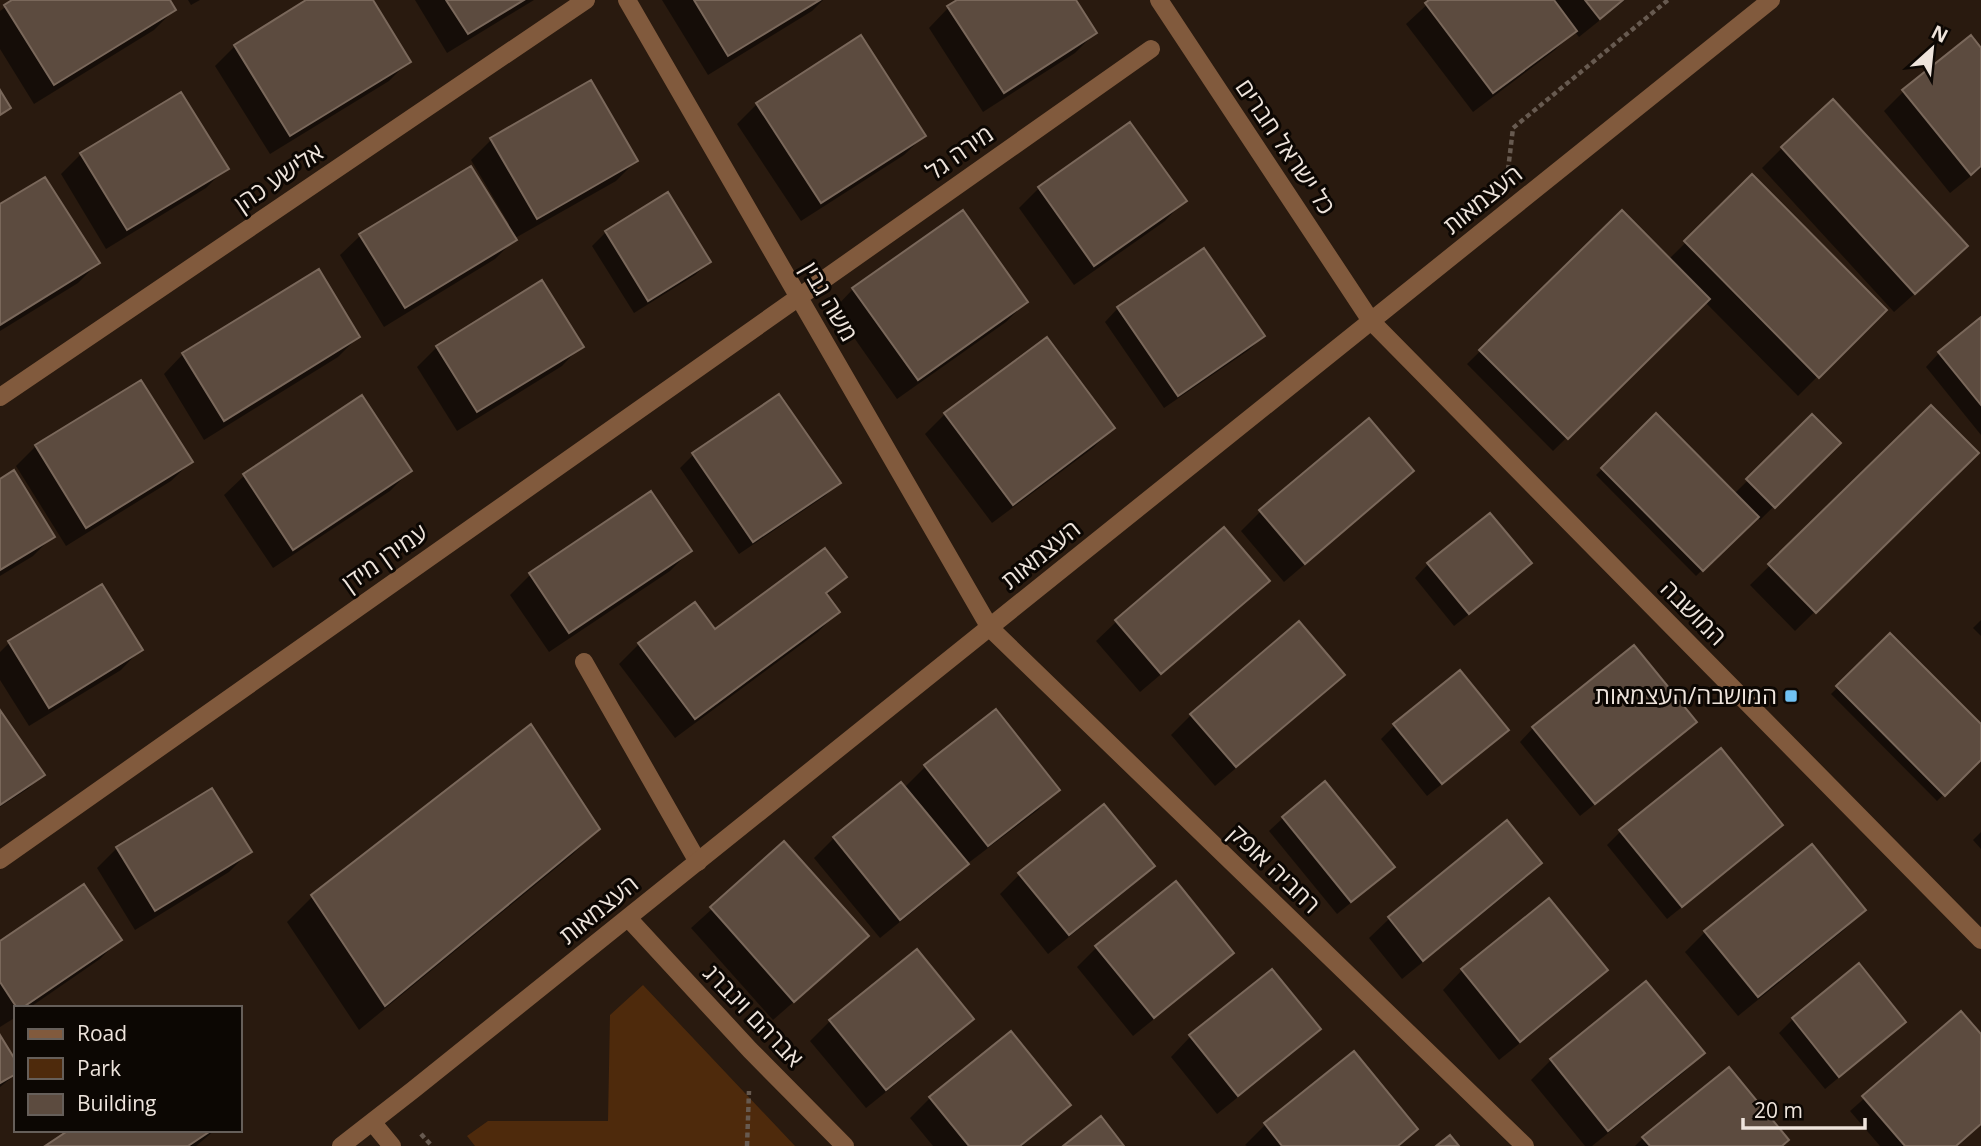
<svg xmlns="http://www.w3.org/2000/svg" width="1981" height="1146" font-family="'Open Sans',Heebo,sans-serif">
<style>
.green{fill:#4e2a0c}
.shadow{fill:#0007}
.building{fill:#5c4b3f;stroke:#7a685b;stroke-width:2}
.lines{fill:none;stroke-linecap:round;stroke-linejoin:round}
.path{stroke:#675a50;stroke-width:4.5;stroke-dasharray:5 3.5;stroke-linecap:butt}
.service{stroke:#815a3d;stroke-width:18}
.minor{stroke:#815a3d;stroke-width:18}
.poi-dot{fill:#70c2f4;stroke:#0c0703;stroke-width:2.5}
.labels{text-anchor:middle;stroke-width:6;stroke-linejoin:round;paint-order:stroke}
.street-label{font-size:24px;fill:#eee4dc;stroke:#0c0703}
.poi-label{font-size:24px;fill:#eee4dc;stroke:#0c0703;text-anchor:end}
</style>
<rect width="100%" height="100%" fill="#291a0f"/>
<path class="green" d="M643 985 795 1146H475L467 1136 488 1121H608L610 1015Z"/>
<path class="shadow" d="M15 0H168L174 10 154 30 34 104 0 49V11Z
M188 0H200L191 5Z
M310 0H371L409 61 389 81 270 154 215 66 235 46Z
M415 0H534L447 53Z
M662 0H823L812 11 708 75Z
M961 0H1073L1095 33 1075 53 983 112 929 28 948 8Z
M1432 0H1625L1579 37 1574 31 1555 50 1473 112 1406 24Z
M860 38 924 136 904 155 801 221 737 124 757 104Z
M1981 51V168L1950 193 1884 111 1904 91Z
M591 82 636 161 616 181 517 237 495 259 384 327 340 255 360 236 470 168 506 226 509 224 471 160 491 140Z
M1782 148 1946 266 1894 312 1762 168Z
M81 154 226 168 206 188 106 249 61 174Z
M1752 177 1884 310 1798 396 1705 302 1553 451 1467 364 1622 212 1668 260Z
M1039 188 1184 201 1165 221 1074 285 1019 208Z
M0 207 98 263 78 283 0 331Z
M606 232 709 262 695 275 634 313 592 246Z
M853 289 1026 302 1006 322 897 399 834 309Z
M1118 308 1263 336 1249 350 1164 408 1105 322Z
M1981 320V435L1926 367 1939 353Z
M358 337 338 357 204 440 164 374 183 354Z
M581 346 562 366 457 431 417 367 437 347Z
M141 382 191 462 171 481 66 546 16 466 36 446Z
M361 398 410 471 390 491 273 568 224 495 244 476Z
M1931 407 1976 453 1795 631 1750 585Z
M945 414 1113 428 1093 448 992 523 925 434Z
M1656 415 1734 494 1812 417 1838 443 1760 520 1757 517 1696 576 1596 475Z
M693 455 838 483 825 496 739 554 680 468Z
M1412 471 1392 490 1284 582 1241 531 1261 511Z
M0 481 53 536 33 556 0 576Z
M651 493 690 551 670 571 549 652 510 595 530 575Z
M1224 530 1268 581 1248 601 1140 692 1096 641 1116 622Z
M1529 563 1516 577 1454 626 1415 578 1428 564Z
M844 577 826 596 838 612 818 632 675 738 619 664 639 644 714 631Z
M101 587 140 650 121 670 29 726 0 680V652L9 643Z
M1981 620V636L1973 628Z
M1890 635 1981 727V758L1937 801 1831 694Z
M1460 672 1507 730 1493 743 1427 796 1381 739 1394 726Z
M1343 675 1323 694 1215 786 1171 735 1191 715Z
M996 712 1057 790 1038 810 967 864 947 884 880 938 814 858 834 838 901 784 904 788 925 767Z
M0 713 42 774 29 788 0 807Z
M1694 722 1681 735 1580 816 1520 742 1533 728Z
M1720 750 1781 825 1768 838 1667 919 1607 845 1620 832Z
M1283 818 1392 866 1379 880 1337 914 1269 831Z
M1507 823 1540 863 1520 883 1402 979 1369 938 1389 919Z
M598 829 573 854 359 1030 287 922 313 896Z
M1981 832V849L1973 840Z
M784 844 846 956 773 1020 691 928Z
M1812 846 1864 910 1844 930 1738 1016 1685 952 1705 932Z
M117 848 249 852 229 872 135 930 97 868Z
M1152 866 1132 886 1048 954 1000 894 1020 874Z
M120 939 100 959 29 1008H16V1017L0 1027V943Z
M1096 948 1232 952 1212 972 1133 1036 1077 967Z
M1858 966 1904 1022 1890 1035 1825 1089 1779 1033 1793 1019Z
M1462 970H1606L1586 990 1499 1060 1443 990Z
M1271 971 1318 1029 1298 1049 1217 1114 1171 1057 1190 1037Z
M1646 983 1703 1053 1683 1073 1592 1146H1585L1531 1080 1551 1060Z
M1961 1013 1981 1036V1124L1955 1146H1880L1850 1111Z
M971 1019 952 1039 866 1108 810 1041 830 1021Z
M0 1039 16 1074 0 1087Z
M1354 1053 1416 1129 1399 1146H1247L1245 1145 1265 1125Z
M930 1098 1068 1105 1049 1124 1022 1146H933L910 1118Z
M64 1130H215L196 1146H48L66 1134Z
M1643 1138 1781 1146H1635Z"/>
<path class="building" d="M12 0H170L176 10 54 85 4 5Z
M306 0H373L411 62 290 136 234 45Z
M446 0H524L468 34Z
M694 0H820L728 56Z
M957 0H1076L1097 33 1004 93 947 6Z
M1429 0H1554L1577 31 1493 93 1425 3Z
M1585 0H1623L1600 19Z
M861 35 926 136 821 203 756 103Z
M1971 35 1981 48V166L1971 175 1902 90Z
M591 80 638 161 537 219 490 138Z
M0 90 11 108 0 115Z
M181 92 229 169 127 230 80 153Z
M1833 99 1968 246 1915 294 1781 147Z
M1130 122 1187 201 1094 266 1038 187Z
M471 166 517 240 405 308 359 234Z
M1752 174 1887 310 1819 378 1684 241Z
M45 177 100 263 0 325V204Z
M668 192 711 262 648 301 605 231Z
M963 210 1028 302 918 380 852 288Z
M1622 210 1710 299 1568 439 1479 350Z
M1204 248 1265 336 1178 396 1117 307Z
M319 269 360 337 224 421 182 353Z
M542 280 584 347 477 412 436 346Z
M1981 317V405L1938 352Z
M1047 337 1115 428 1013 505 944 413Z
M141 380 193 462 86 528 35 445Z
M779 394 841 483 753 542 692 453Z
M362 395 412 471 293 550 243 474Z
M1931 405 1979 453 1816 613 1768 564Z
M1656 413 1759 517 1703 571 1601 468Z
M1812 414 1841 443 1775 508 1746 479Z
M1369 418 1414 471 1305 564 1259 510Z
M14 470 55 537 0 570V479Z
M651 491 692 551 569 633 529 573Z
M1490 513 1532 563 1469 614 1427 563Z
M1224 527 1270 581 1161 674 1115 620Z
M825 548 847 577 826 593 840 612 695 719 638 643 695 602 715 629Z
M102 584 143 650 49 708 8 641Z
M1299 621 1345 675 1236 767 1190 714Z
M1890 633 1981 724V760L1945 796 1836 686Z
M1634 645 1697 722 1595 804 1532 727Z
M1460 670 1509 730 1442 784 1393 724Z
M996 709 1060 790 988 846 924 765Z
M0 710 45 775 0 805Z
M531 724 600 829 385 1006 311 895Z
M1721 748 1783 825 1682 907 1619 830Z
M1325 781 1395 867 1351 902 1282 817Z
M901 782 969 864 900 920 833 837Z
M212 788 252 852 155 911 116 847Z
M1104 804 1155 866 1069 935 1018 873Z
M1507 820 1542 863 1423 961 1388 917Z
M784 841 869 936 794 1002 710 907Z
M1812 844 1866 910 1758 997 1704 931Z
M1176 881 1234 953 1154 1018 1095 946Z
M84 884 122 940 22 1008H17L0 982V941Z
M1549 898 1608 970 1520 1042 1461 969Z
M917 949 974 1019 886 1090 829 1020Z
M1859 963 1906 1022 1839 1077 1792 1018Z
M1272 969 1321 1029 1238 1096 1189 1035Z
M1646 981 1705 1053 1608 1131 1550 1059Z
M1961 1011 1981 1034V1124L1956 1146H1905L1862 1096Z
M1011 1031 1071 1105 1020 1146H969L929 1097Z
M0 1035 16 1061V1074L0 1083Z
M1354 1051 1418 1129 1398 1146H1282L1264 1123Z
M1729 1067 1789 1140 1782 1146H1650L1642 1137Z
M1101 1116 1124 1146H1063Z
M69 1130H212L188 1146H45Z
M1450 1135 1459 1146H1436Z"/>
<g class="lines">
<path class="path" d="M1508 170 1513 128 1668 0
M421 1134 432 1146
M747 1146 749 1091"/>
<path class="service" d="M584 662 698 862"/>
<path class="minor" d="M627 0 990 628 1525 1146
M1159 0 1371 321 1981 940
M0 397 586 0
M0 860 1151 49
M628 918 750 1050 845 1146
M373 1123 392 1146
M341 1146 413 1090 1771 0"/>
</g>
<rect class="poi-dot" x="1784" y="689" width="14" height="14" rx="3.5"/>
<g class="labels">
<g class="street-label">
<text transform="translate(1285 147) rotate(56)" y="8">כל ישראל חברים</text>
<text transform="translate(960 153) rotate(-35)" y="8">מירה גל</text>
<text transform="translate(279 178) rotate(-34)" y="8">אלישע כהן</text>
<text transform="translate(1483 200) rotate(-39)" y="8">העצמאות</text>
<text transform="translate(829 302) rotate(60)" y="8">משה גבין</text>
<text transform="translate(1041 555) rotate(-39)" y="8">העצמאות</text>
<text transform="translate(385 558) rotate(-35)" y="8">עמירן מידן</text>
<text transform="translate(1693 613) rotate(45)" y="8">המושבה</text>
<text transform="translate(1274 869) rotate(44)" y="8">רחביה אופק</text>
<text transform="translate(599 910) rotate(-39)" y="8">העצמאות</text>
<text transform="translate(753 1016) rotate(46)" y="8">אברהם וינברג</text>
</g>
<g class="poi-label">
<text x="1777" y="704">המושבה/העצמאות</text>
</g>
</g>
<rect x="14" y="1006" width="228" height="126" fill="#0c0703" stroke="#665f5a" stroke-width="2"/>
<rect x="28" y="1029" width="35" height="10" fill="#815a3d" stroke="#665f5a" stroke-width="2"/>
<text x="77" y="1041" font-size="21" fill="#eee4dc">Road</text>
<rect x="28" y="1058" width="35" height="21" fill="#4e2a0c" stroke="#665f5a" stroke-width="2"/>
<text x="77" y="1076" font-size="21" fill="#eee4dc">Park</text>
<rect x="28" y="1094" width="35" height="21" fill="#5c4b3f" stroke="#665f5a" stroke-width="2"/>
<text x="77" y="1111" font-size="21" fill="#eee4dc">Building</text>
<g transform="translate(1932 49) rotate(27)" stroke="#0c0703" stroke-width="5" paint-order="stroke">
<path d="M0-5L12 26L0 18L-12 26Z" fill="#eee4dc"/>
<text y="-10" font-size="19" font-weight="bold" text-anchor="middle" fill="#eee4dc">N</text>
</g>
<path d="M1743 1118v10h122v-10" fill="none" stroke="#eee4dc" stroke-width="3.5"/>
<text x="1754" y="1118" font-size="21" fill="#eee4dc" stroke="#0c0703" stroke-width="5" paint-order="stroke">20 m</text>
</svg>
